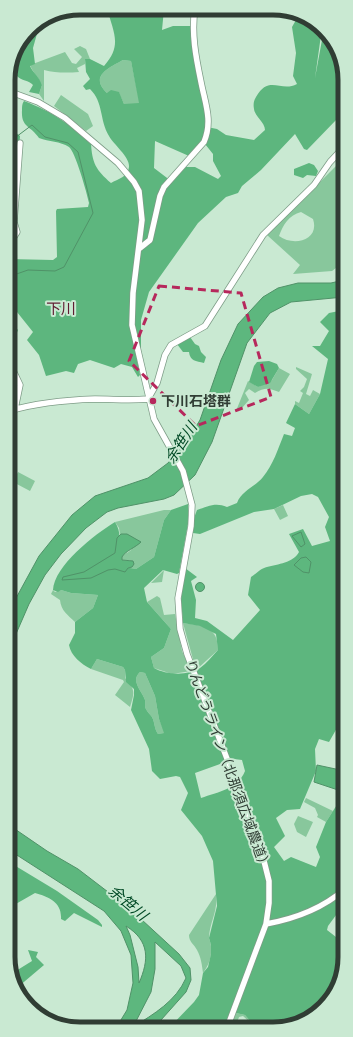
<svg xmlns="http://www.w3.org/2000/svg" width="353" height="1037" font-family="Rubik,'Noto Sans JP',sans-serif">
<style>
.green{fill:#88c79c;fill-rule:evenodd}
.forest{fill:#5db67e;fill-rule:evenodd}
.water{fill:#5db77e;stroke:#509268;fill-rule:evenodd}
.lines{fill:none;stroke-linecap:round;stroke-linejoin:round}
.stream{stroke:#509268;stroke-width:1}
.minor-casing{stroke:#7e9c87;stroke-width:7}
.minor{stroke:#fff;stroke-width:5.5}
.marked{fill:none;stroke:#b6285c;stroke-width:3;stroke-dasharray:8 5;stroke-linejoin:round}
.poi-dot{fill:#b6285c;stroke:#c9e9d2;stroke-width:1.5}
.labels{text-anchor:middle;stroke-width:4;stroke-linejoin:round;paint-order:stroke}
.poi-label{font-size:14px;font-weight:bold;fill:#303d34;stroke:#c9e9d2;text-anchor:start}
.street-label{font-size:14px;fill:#303d34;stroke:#c9e9d2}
.neighbourhood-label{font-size:15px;fill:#601c32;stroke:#c9e9d2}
.water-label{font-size:15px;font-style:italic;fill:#004925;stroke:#c9e9d2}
.rim{fill:none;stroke:#303d34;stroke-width:5}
</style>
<rect width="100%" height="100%" fill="#c9e9d2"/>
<path class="green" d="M80 46 86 49 90 59H85V64L77 68 79 72C67 73 55 73 44 70V101L39 94 42 85C38 76 33 73 30 65L65 52 72 63 76 64 82 57 74 49Z
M123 60 131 61 140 104H124L119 93H107C89 76 109 68 123 60Z
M61 95 88 114 93 126 86 131 54 106Z
M339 163 344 164V262L332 271 293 274 300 265 267 235ZM301 212 313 219C320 240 294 247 279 236 283 225 289 215 301 212Z
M296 367 312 374 306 394 310 396 313 390 320 394 309 414 295 404V401L299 403 303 393 300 391 304 387 307 379 296 369Z
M279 368 290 374 279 392C269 388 265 387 255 393L249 389 245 393 249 400 242 408 236 411 248 381 258 387 272 380Z
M18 472 35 481 30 491 13 482Z
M283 505 288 516 280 520 274 509Z
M164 510H171L164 520 154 557 136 569 129 568 132 567 130 560H122L121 558 123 554C132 552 133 548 134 540L120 535 119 528 115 522Z
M164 570 162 582 151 583Z
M53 590 55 592 61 590 71 593 98 595 93 608 75 622C68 615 61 611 60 600L51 594Z
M157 596 160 598 164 615 175 614 182 651 191 671 172 674 154 668 151 657 164 648 171 629 147 602Z
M183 623C203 626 218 626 218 650L196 670Z
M97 659 123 667 125 670V678C135 690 135 691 130 707L115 695 124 682 123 680 91 669Z
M140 672 145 673 155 696 159 719 165 733 158 734C154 728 155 723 152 717 150 714 147 712 146 709 144 707 146 703 145 700 142 691 130 681 140 672Z
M306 798 333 811 326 822 317 817 318 815 315 808 304 802Z
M298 816 313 822 306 837 297 832 294 824Z
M216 894C218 912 210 921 209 937 209 940 211 943 211 946 212 956 209 965 203 973 202 965 201 957 197 950 194 944 189 942 189 935Z
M236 1013 245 1015 256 1028 243 1016 239 1017 235 1028H230Z"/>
<path class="forest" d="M107 8 166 9H164L162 30 173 26H191L207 127 217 129 226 135 254 140 265 130C265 122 255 117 254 109 253 104 254 100 256 97 269 74 281 93 297 84L293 76 296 53 292 27 296 20 301 17 322 28 315 78 324 29 343 65 340 109 338 118 307 150 304 149 295 134 261 170 242 186 238 193 226 197 198 223 149 292 141 320V349L137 359 140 375 138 377 132 367 121 364 114 368 90 360 78 364 74 373 66 371 46 376 39 355 27 340 33 332 13 307 9 311 8 292 16 285 14 281 8 282V259L53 260 57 257 56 211 57 209 88 207 89 203C87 193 75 151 69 147 60 141 49 142 39 138 30 125 21 128 22 110 22 106 22 104 24 101 53 112 68 123 91 143 92 163 96 170 111 183 118 179 128 177 129 167 130 157 114 145 109 136 99 119 104 103 90 89L86 90 83 86 90 79 86 72 85 59H90L104 66C123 45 113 32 107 8ZM123 60 131 61 139 103 124 104 119 92 111 90 107 93C89 76 109 68 123 60ZM155 141 189 156 205 144 213 154V161L221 176 218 179 195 167H186L171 181 154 168Z
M40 23 33 48 35 64 30 66C33 73 39 76 42 85L39 94 29 92 33 85C29 80 21 81 17 76 13 69 17 49 20 42 24 34 32 26 40 23Z
M16 133 20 136 14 225 15 231 8 243V136Z
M309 163 314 165 318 171 316 176 307 175 303 178 294 175V169Z
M344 310V407L336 415V424L344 444 345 714 329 742 319 739 315 749 316 771 300 809 287 810 276 818 285 836 274 847 284 861 291 857 316 867 320 857 316 847 326 822 345 792V903L328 926 327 930 345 944V962L327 1004 288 1028H256L245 1015 236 1013 229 1017 224 1028H169L194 1002 199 995 203 973 208 967 211 954V945L209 938 217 906 213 861 202 836 181 810 188 793 180 777 176 776 160 779 152 771 149 749 131 710 134 695V689L126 682 125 670 123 667 97 659 91 669C81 664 71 656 69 645L75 633V622L93 608 98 595 71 593 61 590 58 592 53 590C54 566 95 534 115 522 125 538 116 552 107 567L118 566 136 569 154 557 164 520 171 510 188 504V524L179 573 177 574 163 570 144 588 147 602 171 629 164 648 151 657 154 668C166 675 188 676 200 668 207 663 212 656 218 650L216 634 200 626 183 623 181 600 185 568 197 577 191 581 196 600 195 618 207 621 233 640 260 610 248 595 251 577C256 574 261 568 267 567 278 564 293 563 299 552L289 534 303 529 312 546 330 541 325 527 329 517 318 497 312 494 301 496 274 509 254 512 200 534 193 533 194 518 197 510C208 506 216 502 227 507L237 503C242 490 254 488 263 477 273 465 278 449 284 434L292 436 295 428 286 423 295 404 309 414 320 394 328 359 312 346H320L329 331 320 322 329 313ZM140 672 145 673 155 696 159 719 164 733 158 734C154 728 155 723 152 717 150 714 147 712 146 709 144 707 146 703 145 700 142 691 130 681 140 672ZM234 759 242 760 245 771C238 789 218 792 201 798L195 773Z
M9 320 18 330 16 335 9 334Z
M190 337 195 344 199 346 201 352 206 357 204 363C196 361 190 361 189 352H183L177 344Z
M269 361 277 364 279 368 270 383 258 387 249 382 254 366 257 362Z
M9 366 18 383 13 406 9 408Z
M9 862 57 891 98 920 102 925V927L74 913 65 921 61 919C62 902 49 897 35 893L14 905H9Z
M28 950 38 952 36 957 44 965 18 987 11 974 32 961Z"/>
<path class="water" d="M344 280V284L341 286H344V297L291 302 270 313 247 343 212 442 195 475 174 495 164 499 118 508 107 512 86 528 61 554 45 575 29 604 9 650V611L39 556 72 515 95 496 148 478 168 463 187 441 200 420 221 360 238 324 263 297 278 288 298 283H331Z
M301 532 305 544 301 547 292 536Z
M121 534H127L141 542C136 547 124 552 122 557V560L133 561 134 564 132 567 128 568 125 572 115 569 108 570 91 578 62 580 63 577 84 572 115 553 117 538Z
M306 557 311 562 309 573 303 572 294 565 301 558Z
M195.5 587a4.5 4.5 0 1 1 9 0a4.5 4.5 0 1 1-9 0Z
M317 765 345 771 343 789 341 791 314 782Z
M9 825 47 851 78 869 129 908 179 954 190 968 191 980 186 992 161 1020 151 1028H116L127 1010 133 983 131 955 121 931 104 911 9 850ZM126 926C150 941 149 960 139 983L138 967 130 935ZM155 942 181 966 186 978C176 1001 154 1014 133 1027L151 992 155 969Z"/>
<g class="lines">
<path class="stream" d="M8 140H12L32 125 45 137 68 143 78 152 93 213 64 267 55 271 28 270 8 277
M9 371 16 389
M9 406 15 394"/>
<defs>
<path id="minor" d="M8 91 38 102 65 118 118 163 134 182 139 191 142 220 133 293 132 325 154 419 183 471 192 505 191 526 178 598 180 629 187 654 260 845 269 881V903L266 924 227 1028
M8 168 18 170
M8 246 17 232 14 222 20 143
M140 248 150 240 160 196 164 187 204 142C213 121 205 103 201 82 196 58 191 33 195 9
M9 362 20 385 15 409
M9 411C36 403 66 400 95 399 114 399 128 401 148 399L157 383 165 355 171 345 205 326 263 235 314 185 330 162 344 147
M266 924C294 919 323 908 345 889"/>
</defs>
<use href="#minor" class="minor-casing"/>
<use href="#minor" class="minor"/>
</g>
<path class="marked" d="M159 286 241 293 271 397 196 426 129 361Z"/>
<circle class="poi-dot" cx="153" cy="401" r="4"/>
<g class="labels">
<g class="poi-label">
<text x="161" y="406">下川石塔群</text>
</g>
<g class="street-label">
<text transform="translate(228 765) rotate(70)" y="5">りんどうライン（北那須広域農道）</text>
</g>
<g class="neighbourhood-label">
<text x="61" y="314">下川</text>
</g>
<g class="water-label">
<text transform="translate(181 443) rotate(-57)" y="5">余笹川</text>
<text transform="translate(128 903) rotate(40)" y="5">余笹川</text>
</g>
</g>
<path d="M0 0H353V1037H0ZM80 15H273A65 65 0 0 1 338 80V957A65 65 0 0 1 273 1022H80A65 65 0 0 1 15 957V80A65 65 0 0 1 80 15Z" fill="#c9e9d2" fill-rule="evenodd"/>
<path class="rim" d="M80 15H273A65 65 0 0 1 338 80V957A65 65 0 0 1 273 1022H80A65 65 0 0 1 15 957V80A65 65 0 0 1 80 15Z"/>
</svg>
